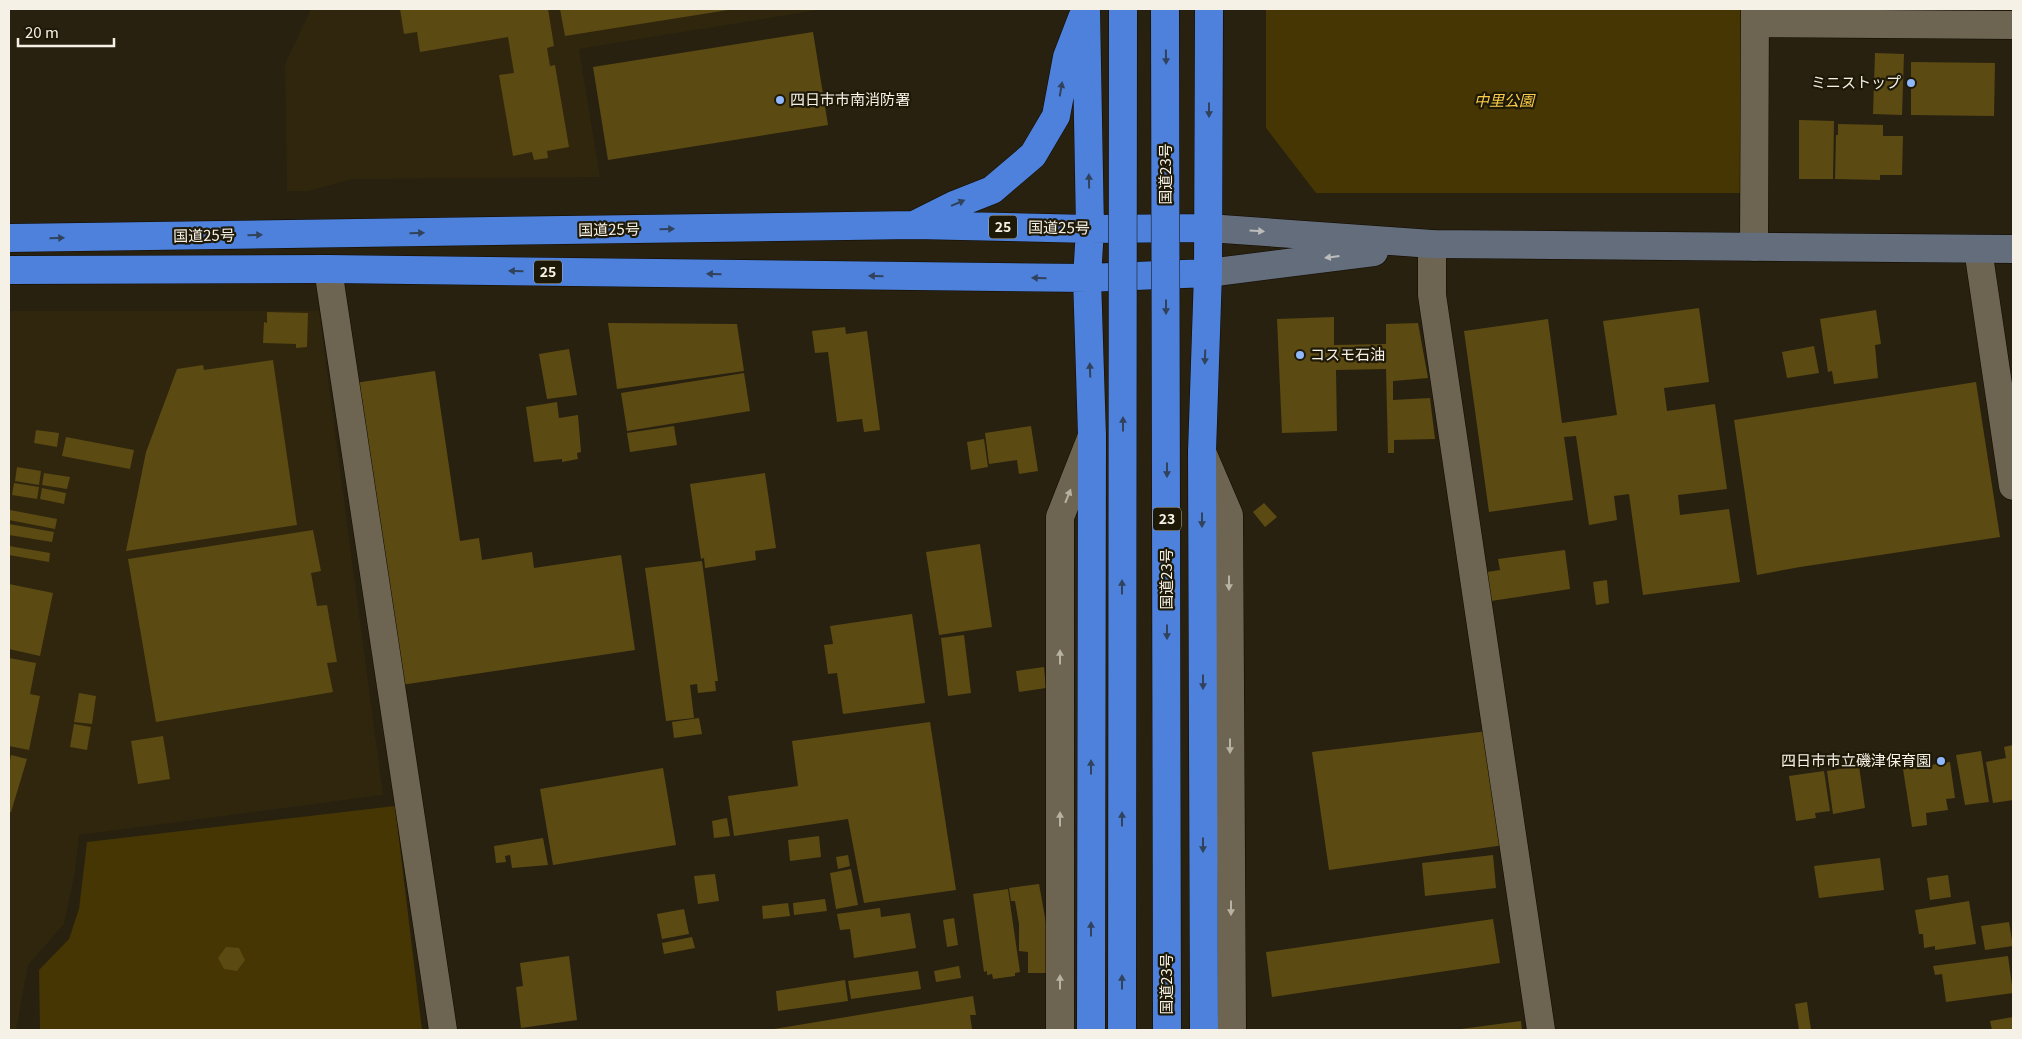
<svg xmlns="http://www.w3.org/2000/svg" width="2022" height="1039" font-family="Georgia,'Noto Sans JP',serif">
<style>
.built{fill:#2f260d}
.green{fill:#453603}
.building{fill:#5c4a13}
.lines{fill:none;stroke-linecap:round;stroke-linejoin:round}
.street-casing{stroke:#100a00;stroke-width:29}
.secondary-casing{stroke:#100a00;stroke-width:29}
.highway-casing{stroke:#100a00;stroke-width:29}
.street{stroke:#6d6552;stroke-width:28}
.secondary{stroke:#636d7b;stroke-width:28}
.highway{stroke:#4d81db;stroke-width:28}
.highway-bridge-casing{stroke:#100a00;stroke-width:29;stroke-linecap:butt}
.highway-bridge{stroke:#4d81db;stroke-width:28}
.oneway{fill:#31425c}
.oneway2{fill:#bbbcbb}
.oneway3{fill:#b8b2a3}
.poi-dot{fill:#8fb8fd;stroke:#1e1807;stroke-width:2}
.labels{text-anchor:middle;stroke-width:4.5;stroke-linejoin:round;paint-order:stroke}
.shield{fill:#1e1807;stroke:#b4b0a3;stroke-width:1}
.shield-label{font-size:14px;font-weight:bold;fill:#f5f1e6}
.poi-label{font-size:15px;fill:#f5f1e6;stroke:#1e1807;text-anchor:end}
.park-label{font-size:15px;font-style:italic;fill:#fccf49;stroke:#1e1807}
.street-label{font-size:15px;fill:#f5f1e6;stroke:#1e1807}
</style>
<rect width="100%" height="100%" fill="#282110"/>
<path class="built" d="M311 9H823L579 49 600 177 353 179 308 191H287L285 64Z
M9 311H319L383 795 79 835 75 872 64 924 28 965 16 1030H9Z"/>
<path class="green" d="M1266 9H1743L1742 193H1316L1266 128Z
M395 806 422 1030H40L39 970 69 939 79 909 87 842Z"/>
<path class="building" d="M400 9H548L554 46 547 48 550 66 555 65 569 147 547 151 548 158 534 160 532 152 513 156 499 75 514 73 508 37 420 52 417 32 404 34Z
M560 9H728V10L565 36Z
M813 32 828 125 608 160 593 67Z
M1875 53 1904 54 1902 115 1873 114Z
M1911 62 1995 63 1994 116 1911 115Z
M1799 120 1834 121 1833 179H1799Z
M1838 124 1883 125V136H1903L1902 175H1880V180L1835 179 1836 135H1838Z
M1699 308 1709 382 1664 388 1667 411 1715 404 1727 489 1678 495 1680 515 1729 509 1740 582 1643 595 1629 494 1614 496 1617 520 1589 525 1576 436 1564 437 1573 500 1489 512 1464 331 1548 319 1562 423 1617 415 1603 321Z
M1876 310 1881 344 1875 345 1878 378 1834 384 1832 371 1828 372 1820 319Z
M267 312 308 313 307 347 296 348V344L263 343 264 322 267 323Z
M1334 317V345L1386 344V324L1418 323 1428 378 1393 381V400L1430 398 1435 439 1394 440V453H1388L1386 369 1336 370 1337 431 1282 433 1277 319Z
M608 323 737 324 744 371 617 389Z
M845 327 846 334 867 331 880 430 864 432 862 419 837 422 828 352 815 353 812 331Z
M1814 346 1819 373 1787 378 1782 352Z
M569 349 577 395 547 399 539 354Z
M273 360 297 525 126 551 146 452 177 369 203 365 204 370Z
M435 371 460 541 479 538 482 560 532 552 534 568 621 555 635 650 401 685 355 383Z
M744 373 750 411 627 431 621 393Z
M1976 382 2000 537 1800 567 1757 575 1734 420Z
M557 402 559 418 578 415 581 452 577 453 578 459 562 462V459L534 462 526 407Z
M674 426 677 445 630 452 627 433Z
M1031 426 1038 471 1019 474 1017 460 989 464 985 433Z
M36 430 59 433 57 447 34 443Z
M66 437 134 450 130 469 62 456Z
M984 439 988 467 971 470 967 442Z
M17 467 41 471 39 485 15 481Z
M44 473 70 477 67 489 42 485Z
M765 473 776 548 755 551 756 560 705 568 704 558 701 559 690 484Z
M14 483 39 487 37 499 12 495Z
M42 488 66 493 64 504 40 499Z
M1264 503 1277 517 1265 527 1253 512Z
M10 510 57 519 55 529 9 520Z
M9 524 54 532 52 542 9 535Z
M313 530 321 571 311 573 317 606 327 605 337 662 327 663 333 692 156 722 128 559Z
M980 544 992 627 939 635 926 552Z
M9 546 50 553 49 562 9 555Z
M1565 550 1570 589 1491 601 1487 572 1500 570 1498 559Z
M702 561 718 681H715L716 691 698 693 697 684 690 685 694 718 666 721 645 568Z
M1607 580 1609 603 1596 605 1593 582Z
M9 584 53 593 40 656 9 649Z
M912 614 925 703 843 714 837 673 828 674 824 645 833 644 830 626Z
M964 635 971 693 948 696 941 638Z
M9 658 36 663 30 694 40 696 29 750 9 746Z
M1044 667 1046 688 1019 692 1016 671Z
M79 693 96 696 92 724 74 722Z
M699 718 702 734 674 738 672 722Z
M930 722 956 890 864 903 848 819 734 836 728 796 798 786 792 741Z
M74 724 91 727 87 750 70 747Z
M1488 731 1504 845 1329 870 1312 752Z
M163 736 170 779 138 784 131 741Z
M2013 745V800L1993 803 1986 762 2006 758 2004 747Z
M1981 751 1989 802 1965 805 1956 755Z
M11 755 27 759 11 812H9V766Z
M1950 762 1955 798 1946 799 1948 810 1926 813 1927 825 1912 827 1903 769Z
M1859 766 1865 808 1833 814 1827 771Z
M663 768 676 845 553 865 540 789Z
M1824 771 1830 811 1815 813 1816 818 1796 821 1789 776Z
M727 818 730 836 714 838 712 821Z
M819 836 821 857 790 861 788 840Z
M543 838 548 865 512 868 510 855 505 856 506 862 496 863 494 846Z
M848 855 850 866 838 869 836 857Z
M1493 855 1496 888 1425 896 1422 863Z
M1880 858 1884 890 1819 898 1814 866Z
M851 869 858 905 836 909 830 873Z
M715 874 719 901 698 904 694 876Z
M1948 875 1951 897 1930 900 1927 878Z
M1039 884 1046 923V973H1028V952L1019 951V924L1015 901H1011L1009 888Z
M1008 889 1020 972 1015 973V976L993 979 992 974 987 975V971L984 972 973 894Z
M825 899 827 911 794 915 793 903Z
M1969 901 1976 944 1935 950V946L1924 948 1923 934H1919L1915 910Z
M788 903 790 916 763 919 762 906Z
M880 908 881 917 910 913 916 948 854 958 850 929 840 930 837 914Z
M684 909 689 934 662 939 657 914Z
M954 918 958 945 947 947 943 920Z
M1493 919 1500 963 1272 997 1266 952Z
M2009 922 2013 946 1985 950 1981 926Z
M692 937 695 948 664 954 662 943Z
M226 947 239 948 245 960 237 971 224 969 218 958Z
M569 956 577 1020 521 1028 516 987 523 986 520 963Z
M2008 956 2013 993 1946 1002 1942 974 1935 975 1933 966Z
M959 966 961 978 936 982 934 971Z
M918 971 921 989 851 999 848 981Z
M845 980 848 1001 778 1011 776 991Z
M973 996 976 1015H970L972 1029 768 1030Z
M1807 1002 1811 1030H1799L1795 1004Z
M2013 1017V1030H1992L1990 1021Z
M1521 1021 1522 1030H1461V1029Z"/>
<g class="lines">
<defs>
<path id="street" d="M1755 23 2013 25
M1432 244V295L1541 1030
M1754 247 1755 9
M1978 249 2013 486
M328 269 443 1030
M1202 452 1229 515 1232 1030
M1060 1030V517L1092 436"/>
<path id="secondary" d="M1208 228 1432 244 2013 249
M1208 273 1374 252"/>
<path id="highway" d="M1086 9 1090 229 1087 278 1092 436 1091 1030
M916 224 954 205 992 190 1033 155 1056 116 1067 57 1082 18
M9 238 915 225 1090 229 1208 228
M9 270 328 269 1087 278 1208 273
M1204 1030 1202 452 1208 273 1209 9"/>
</defs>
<use href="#street" class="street-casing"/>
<use href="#secondary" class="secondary-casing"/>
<use href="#highway" class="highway-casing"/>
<use href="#street" class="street"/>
<use href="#secondary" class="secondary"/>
<use href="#highway" class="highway"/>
<defs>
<path id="highway-bridge" d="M1165 9 1167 1030
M1122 1030 1123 9"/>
</defs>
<use href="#highway-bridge" class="highway-bridge-casing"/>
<use href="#highway-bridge" class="highway-bridge"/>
</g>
<defs><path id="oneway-solid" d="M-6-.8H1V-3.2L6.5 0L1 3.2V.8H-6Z" transform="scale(1.25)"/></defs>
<g class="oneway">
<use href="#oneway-solid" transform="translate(1166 57) rotate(89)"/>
<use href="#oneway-solid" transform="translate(1061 89) rotate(-80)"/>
<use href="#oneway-solid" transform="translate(1209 110) rotate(90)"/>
<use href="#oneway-solid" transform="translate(1089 181) rotate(-91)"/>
<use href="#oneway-solid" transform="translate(958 203) rotate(-23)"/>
<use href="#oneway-solid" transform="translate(667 229) rotate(-1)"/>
<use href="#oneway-solid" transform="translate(417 233) rotate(-1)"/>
<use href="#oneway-solid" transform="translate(255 235) rotate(-1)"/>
<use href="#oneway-solid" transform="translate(57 238) rotate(-1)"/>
<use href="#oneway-solid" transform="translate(516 271) rotate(-179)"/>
<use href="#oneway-solid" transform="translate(714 274) rotate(-179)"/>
<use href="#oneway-solid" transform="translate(876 276) rotate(-179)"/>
<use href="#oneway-solid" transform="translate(1039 278) rotate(-179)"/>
<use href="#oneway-solid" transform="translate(1166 307) rotate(90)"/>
<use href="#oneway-solid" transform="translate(1205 357) rotate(92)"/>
<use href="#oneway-solid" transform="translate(1090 370) rotate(-92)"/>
<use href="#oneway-solid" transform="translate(1123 424) rotate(-90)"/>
<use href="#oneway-solid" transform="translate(1167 470) rotate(90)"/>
<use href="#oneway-solid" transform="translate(1202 520) rotate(90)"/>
<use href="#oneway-solid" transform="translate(1122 587) rotate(-90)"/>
<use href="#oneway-solid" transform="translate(1167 632) rotate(90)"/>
<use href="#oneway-solid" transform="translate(1203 682) rotate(90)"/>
<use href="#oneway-solid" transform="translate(1091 767) rotate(-90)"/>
<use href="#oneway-solid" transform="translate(1122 819) rotate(-90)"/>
<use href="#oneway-solid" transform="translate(1203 845) rotate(90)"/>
<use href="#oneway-solid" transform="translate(1091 929) rotate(-90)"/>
<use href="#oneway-solid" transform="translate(1122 982) rotate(-90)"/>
</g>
<g class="oneway2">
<use href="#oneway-solid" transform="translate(1257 231) rotate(4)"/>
<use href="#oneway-solid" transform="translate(1332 257) rotate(173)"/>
</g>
<g class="oneway3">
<use href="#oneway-solid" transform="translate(1068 496) rotate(-68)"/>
<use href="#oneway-solid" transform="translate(1229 583) rotate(90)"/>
<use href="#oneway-solid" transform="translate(1060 657) rotate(-90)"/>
<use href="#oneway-solid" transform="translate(1230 746) rotate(90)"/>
<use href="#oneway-solid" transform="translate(1060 819) rotate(-90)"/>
<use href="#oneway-solid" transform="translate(1231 908) rotate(90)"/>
<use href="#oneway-solid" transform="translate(1060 982) rotate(-90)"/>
</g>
<g class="poi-dot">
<circle cx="1911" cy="83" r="5"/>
<circle cx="780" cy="100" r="5"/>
<circle cx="1300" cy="355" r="5"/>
<circle cx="1941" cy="761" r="5"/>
</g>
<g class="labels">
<g class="shield">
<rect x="989" y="215.5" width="28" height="23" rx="4"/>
<rect x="534" y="260.5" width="28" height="23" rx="4"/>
<rect x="1153" y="507.5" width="28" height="23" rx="4"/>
</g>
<g class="shield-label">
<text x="1003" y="232">25</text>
<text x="548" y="277">25</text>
<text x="1167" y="524">23</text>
</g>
<g class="poi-label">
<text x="1901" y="88">ミニストップ</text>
<text x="790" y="105" text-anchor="start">四日市市南消防署</text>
<text x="1310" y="360" text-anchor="start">コスモ石油</text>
<text x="1931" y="766">四日市市立磯津保育園</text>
</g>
<g class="park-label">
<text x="1504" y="106">中里公園</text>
</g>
<g class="street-label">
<text transform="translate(1166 174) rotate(-90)" y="5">国道23号</text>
<text transform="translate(1059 228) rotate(1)" y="5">国道25号</text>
<text transform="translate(609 230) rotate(-1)" y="5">国道25号</text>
<text transform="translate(204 236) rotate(-1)" y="5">国道25号</text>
<text transform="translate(1167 579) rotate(-90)" y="5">国道23号</text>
<text transform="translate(1167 984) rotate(-90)" y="5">国道23号</text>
</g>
</g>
<rect width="2022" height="1039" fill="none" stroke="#f5f1e6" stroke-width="20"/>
<path d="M18 38v8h96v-8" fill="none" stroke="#f5f1e6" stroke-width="2.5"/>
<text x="25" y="38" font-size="15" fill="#f5f1e6" stroke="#1e1807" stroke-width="4" paint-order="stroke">20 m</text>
</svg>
